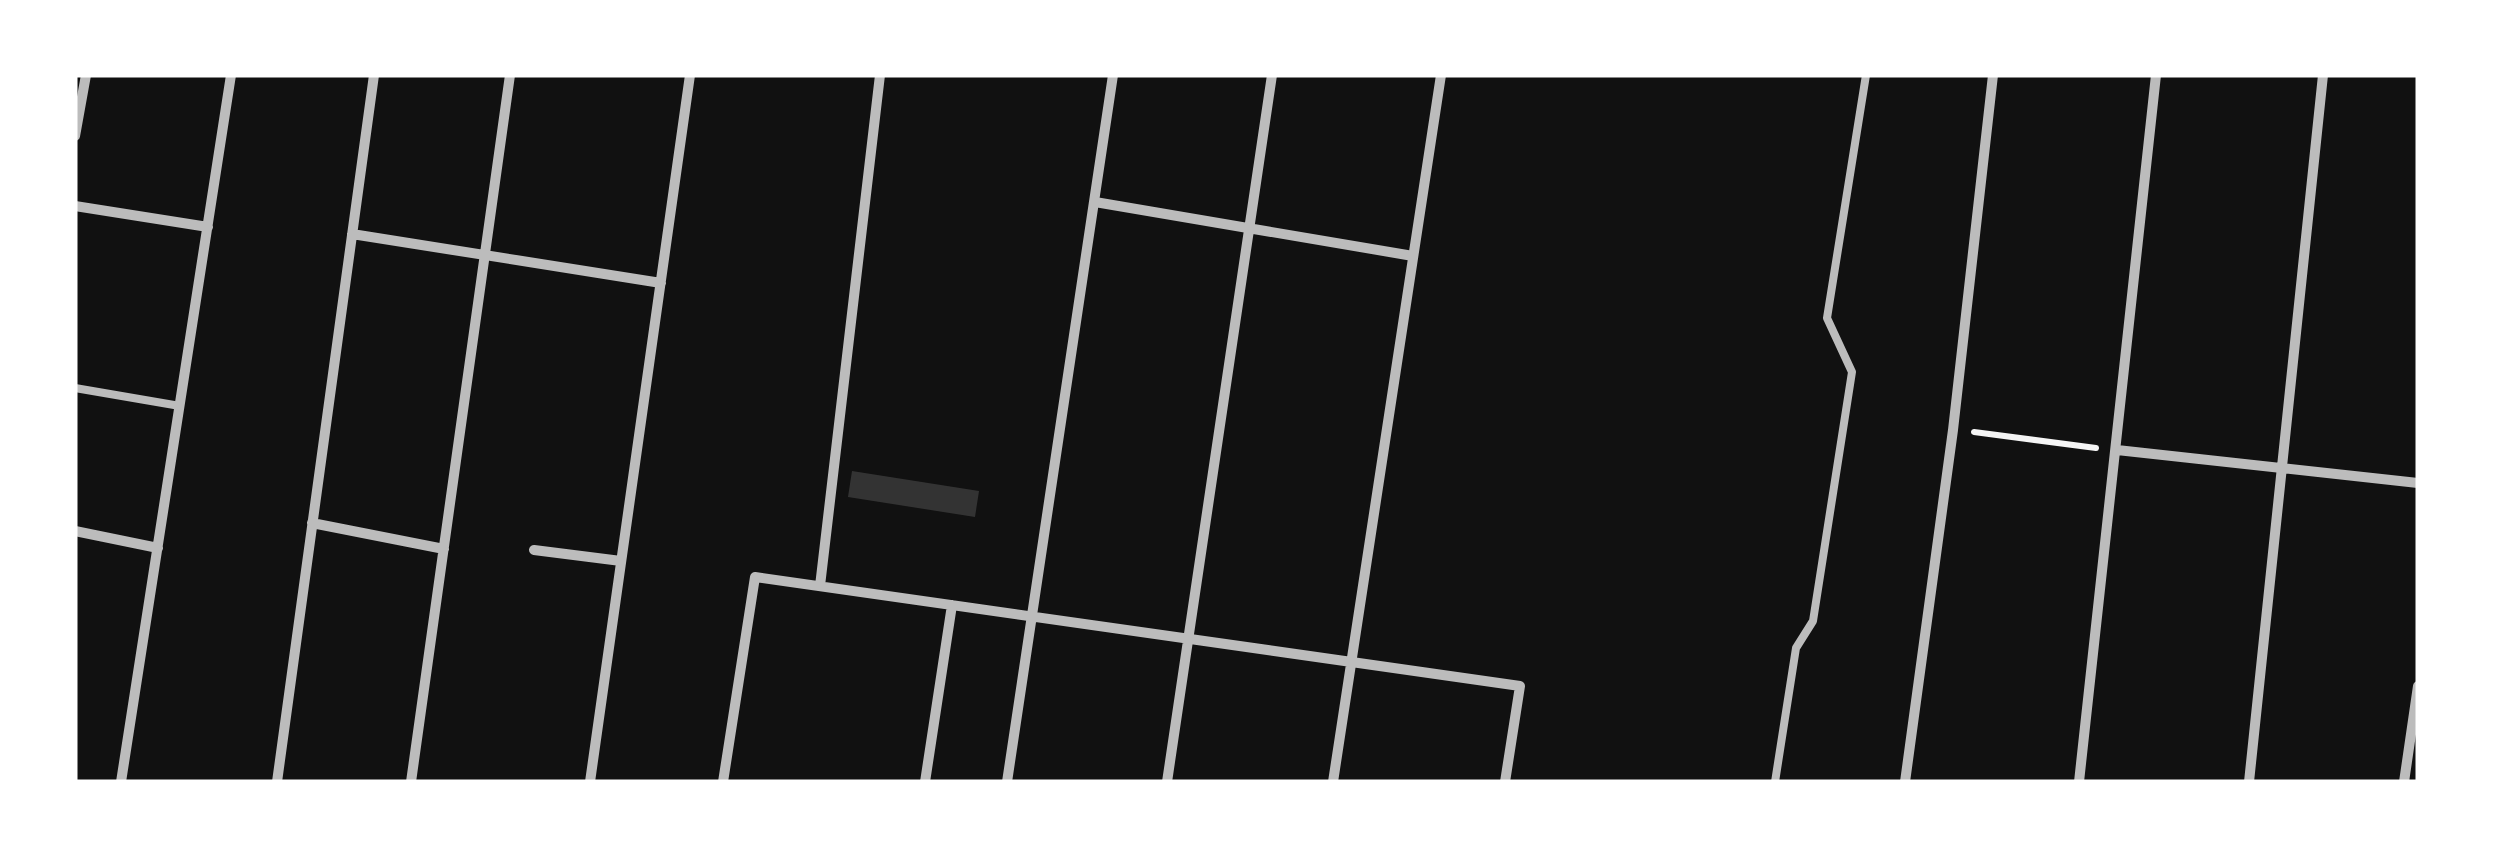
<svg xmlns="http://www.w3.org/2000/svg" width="2493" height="857" font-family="Montserrat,sans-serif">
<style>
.water{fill:#333}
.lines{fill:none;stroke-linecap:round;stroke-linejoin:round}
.path{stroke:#f5f5f5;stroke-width:6}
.service{stroke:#bcbcbc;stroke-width:8}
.minor{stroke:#bcbcbc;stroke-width:10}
</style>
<rect width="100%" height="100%" fill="#111"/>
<path class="water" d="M852 471 979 491 975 517 848 497Z"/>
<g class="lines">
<path class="path" d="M1974 432 2096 448"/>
<path class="service" d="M75 388 180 406
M1775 782 1796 648 1813 621 1852 372 1827 318 1866 75"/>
<path class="minor" d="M75 136 86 75
M1095 202 1413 256
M75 206 208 227
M352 234 661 283
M2117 450 2418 483
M312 523 444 549
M75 531 158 548
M534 550 621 561
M820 586 880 75
M121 782 231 75
M277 782 374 75
M411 782 510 75
M590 782 690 75
M723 782 755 577 1520 686 1505 782
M925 782 952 605
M1007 782 1113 75
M1167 782 1272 75
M1333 782 1441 75
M1905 782 1953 430 1993 75
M2079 782 2156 75
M2249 782 2323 75
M2404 782 2418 686"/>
</g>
<rect width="2493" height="857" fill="none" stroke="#ffffff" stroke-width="155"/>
</svg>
